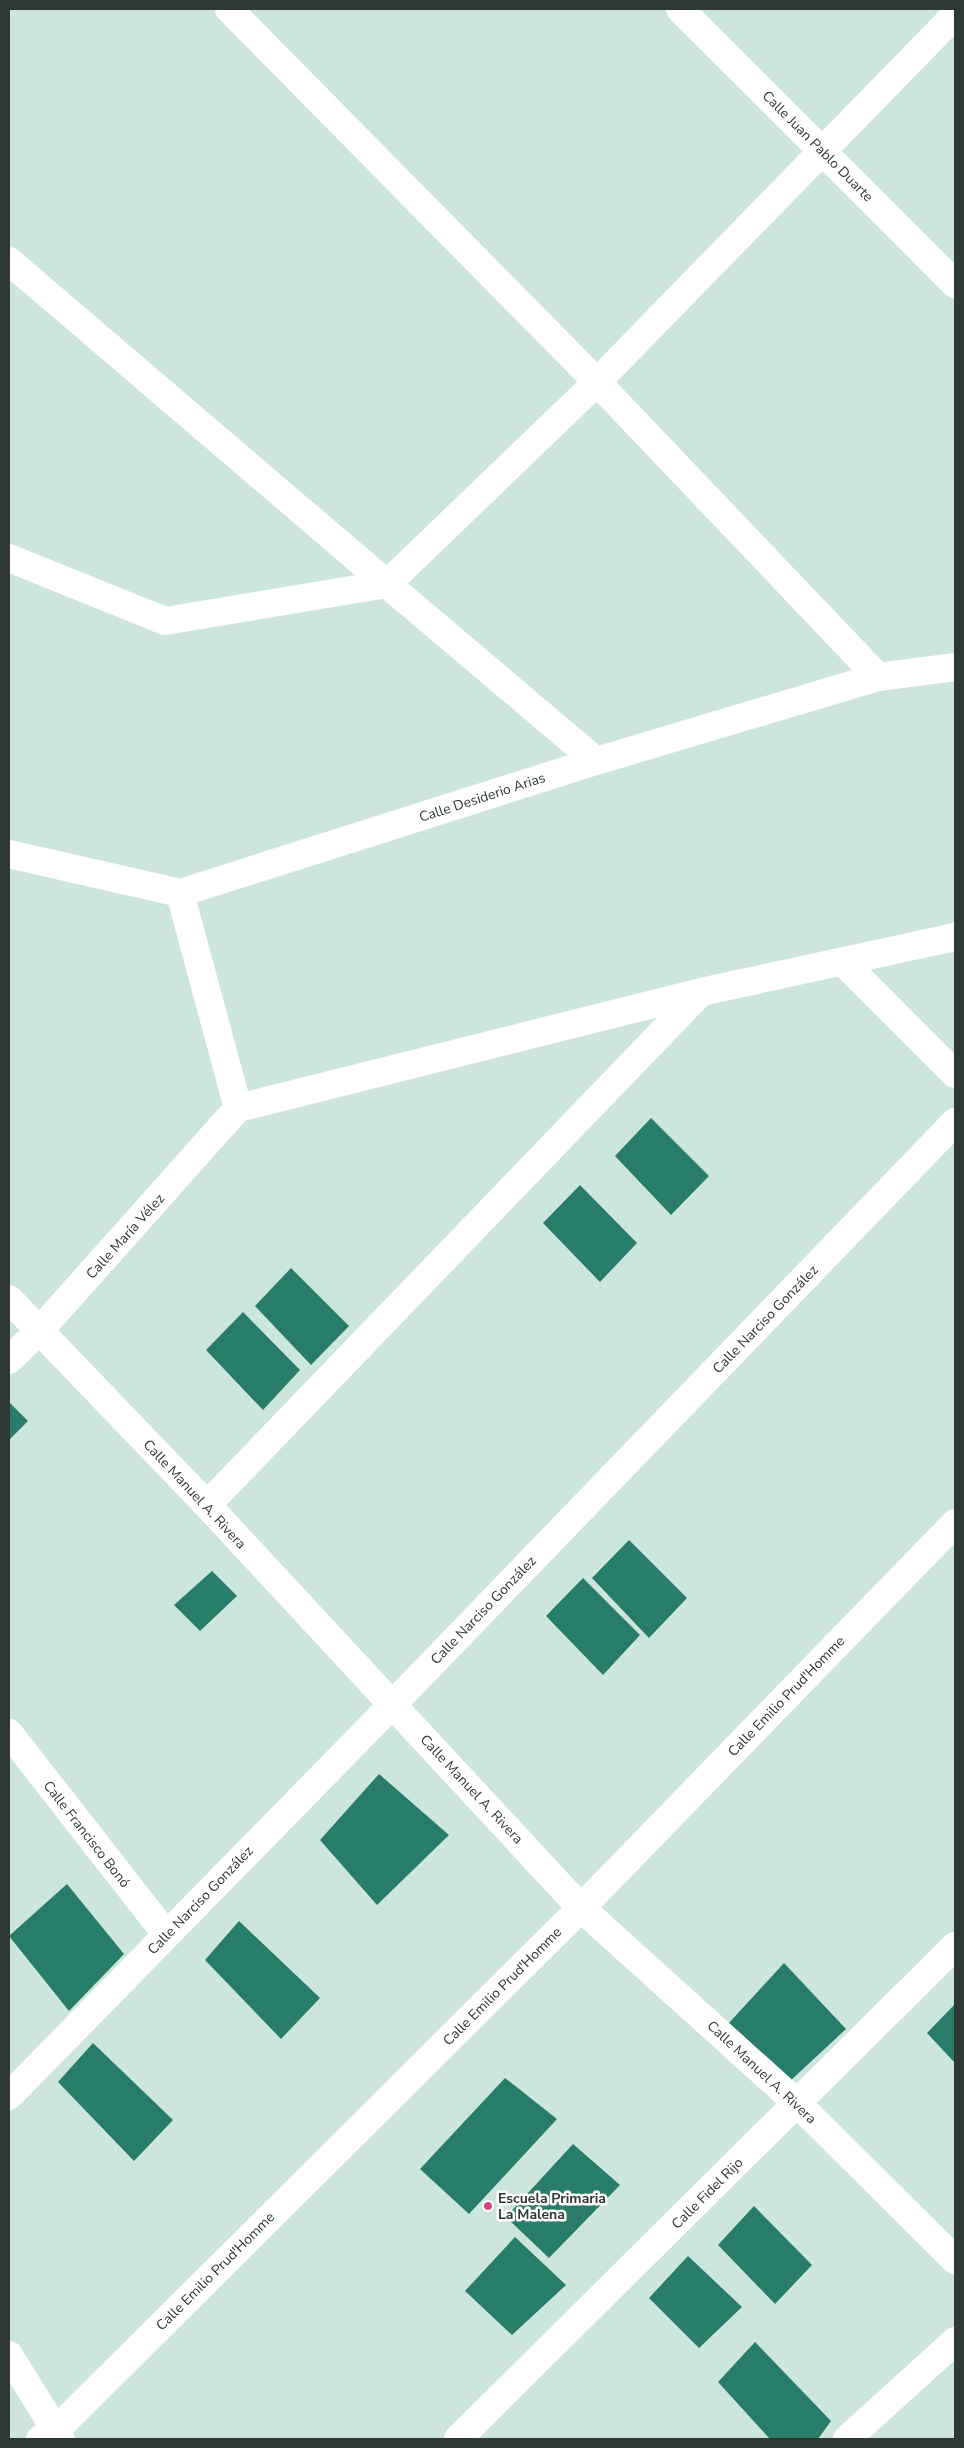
<svg xmlns="http://www.w3.org/2000/svg" width="964" height="2448" font-family="'Nunito Sans',sans-serif">
<style>
.building{fill:#287c6a}
.lines{fill:none;stroke-linecap:round;stroke-linejoin:round}
.street{stroke:#fff;stroke-width:28}
.poi-dot{fill:#ce4682;stroke:#fff;stroke-width:2}
.labels{text-anchor:middle;stroke-width:5;stroke-linejoin:round;paint-order:stroke}
.street-label{font-size:14px;fill:#2e3835;stroke:#fff}
.poi-label{font-size:14px;font-weight:bold;fill:#2e3835;stroke:#fff;text-anchor:start}
</style>
<rect width="100%" height="100%" fill="#cce6de"/>
<path class="building" d="M651 1118 709 1176 671 1215 615 1156Z
M580 1185 637 1243 600 1282 543 1223Z
M291 1268 349 1326 311 1365 255 1306Z
M243 1312 300 1370 263 1410 206 1350Z
M9 1402 28 1421 9 1440Z
M629 1540 687 1598 649 1638 592 1578Z
M212 1571 237 1596 200 1631 174 1605Z
M583 1578 640 1635 603 1675 546 1616Z
M379 1774 449 1835 377 1905 320 1840Z
M67 1884 124 1954 69 2011 9 1936Z
M239 1921 320 1998 281 2039 205 1960Z
M784 1963 846 2029 789 2082 728 2024Z
M955 2004V2063L927 2033Z
M93 2043 173 2120 134 2161 58 2082Z
M505 2078 557 2119 469 2214 420 2169Z
M573 2144 620 2185 549 2258 506 2217Z
M754 2206 812 2265 775 2304 718 2245Z
M515 2237 566 2285 512 2335 465 2291Z
M688 2256 742 2307 699 2348 649 2298Z
M755 2342 831 2421 818 2439H770L718 2382Z"/>
<g class="lines">
<path class="street" d="M229 9 597 382 878 677
M680 9 955 284
M9 261 387 584 597 382 955 15
M9 558 165 621 387 584 596 761
M9 854 180 893 596 761 878 677 955 667
M180 893 238 1108 701 992 955 937
M843 962 955 1074
M9 1299 207 1505 581 1908 798 2104 955 2260
M9 1360 40 1330 238 1108
M207 1505 701 992
M9 1733 166 1934
M9 2096 393 1704 955 1122
M9 2355 61 2439
M40 2439 57 2429 581 1908 955 1523
M458 2439 955 1946
M847 2439 955 2341"/>
</g>
<circle class="poi-dot" cx="488" cy="2206" r="5"/>
<g class="labels">
<g class="street-label">
<text transform="translate(818 146) rotate(45)" y="5">Calle Juan Pablo Duarte</text>
<text transform="translate(482 797) rotate(-18)" y="5">Calle Desiderio Arias</text>
<text transform="translate(125 1236) rotate(-48)" y="5">Calle María Vélez</text>
<text transform="translate(765 1319) rotate(-46)" y="5">Calle Narciso González</text>
<text transform="translate(195 1494) rotate(47)" y="5">Calle Manuel A. Rivera</text>
<text transform="translate(483 1610) rotate(-46)" y="5">Calle Narciso González</text>
<text transform="translate(786 1696) rotate(-46)" y="5">Calle Emilio Prud'Homme</text>
<text transform="translate(472 1789) rotate(47)" y="5">Calle Manuel A. Rivera</text>
<text transform="translate(87 1834) rotate(52)" y="5">Calle Francisco Bonó</text>
<text transform="translate(200 1900) rotate(-46)" y="5">Calle Narciso González</text>
<text transform="translate(502 1986) rotate(-45)" y="5">Calle Emilio Prud'Homme</text>
<text transform="translate(762 2072) rotate(43)" y="5">Calle Manuel A. Rivera</text>
<text transform="translate(707 2193) rotate(-45)" y="5">Calle Fidel Rijo</text>
<text transform="translate(215 2271) rotate(-45)" y="5">Calle Emilio Prud'Homme</text>
</g>
<g class="poi-label">
<text x="498" y="2203">Escuela Primaria<tspan x="498" dy="16">La Malena</tspan></text>
</g>
</g>
<rect width="964" height="2448" fill="none" stroke="#2e3835" stroke-width="20"/>
</svg>
